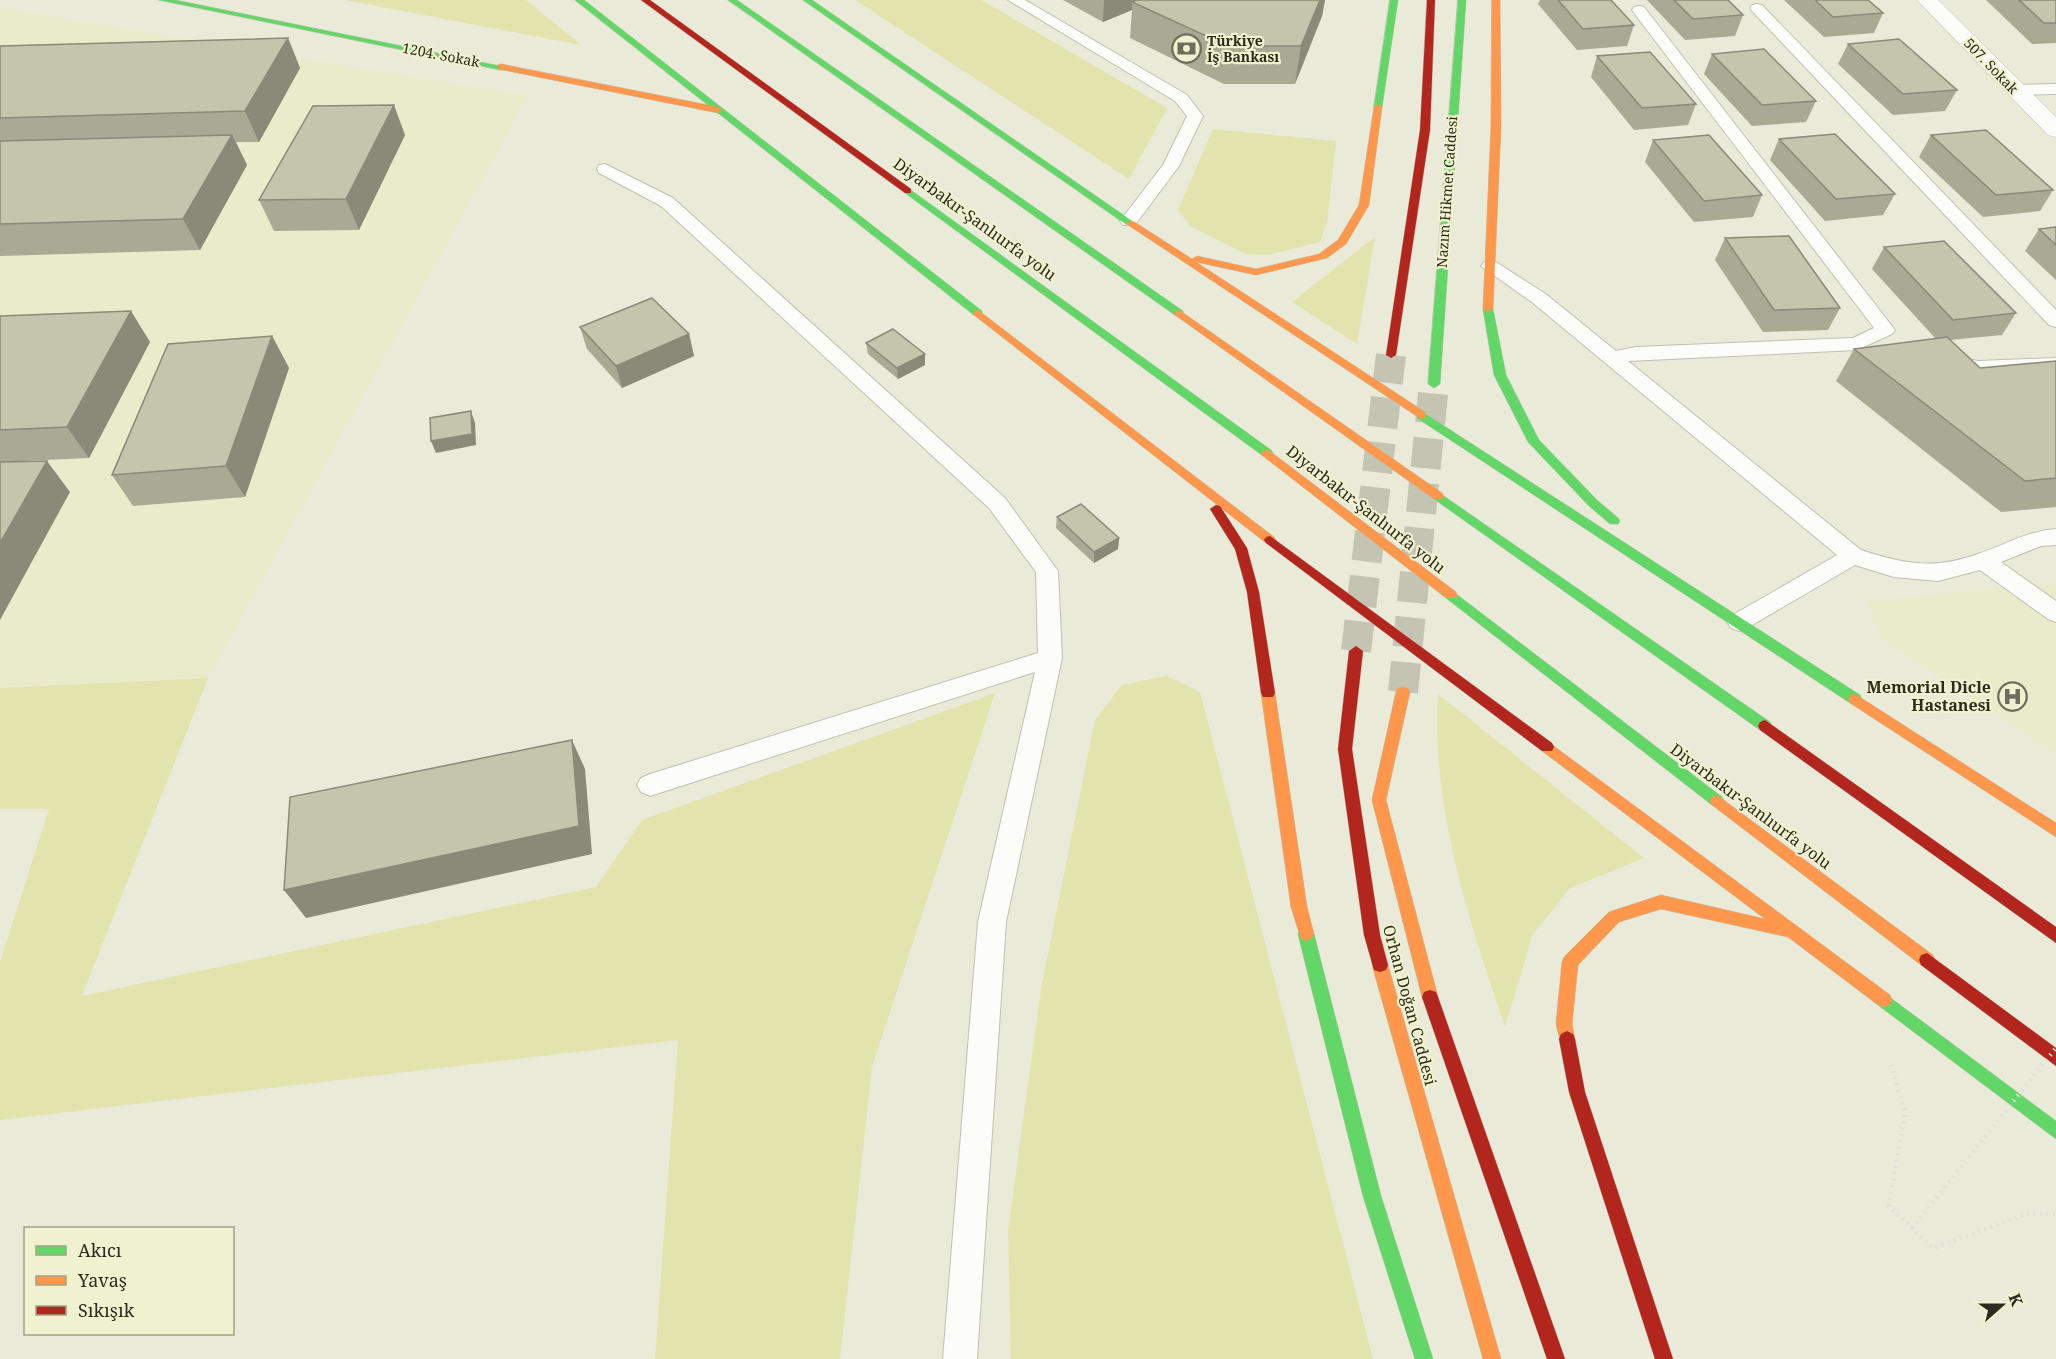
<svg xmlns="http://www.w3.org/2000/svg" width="2056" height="1359" font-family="'Noto Serif',serif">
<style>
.built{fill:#e9ebcb}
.green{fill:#e3e4ad}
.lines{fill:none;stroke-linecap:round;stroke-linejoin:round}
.secondary-tunnel{stroke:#c3c4b2;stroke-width:30;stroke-dasharray:30 15;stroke-linecap:butt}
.lane-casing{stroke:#c0c1b2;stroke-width:2}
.street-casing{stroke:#c0c1b2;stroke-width:1}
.fast-casing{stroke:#c0c1b2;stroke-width:1}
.slow-casing{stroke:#c0c1b2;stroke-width:1}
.jam-casing{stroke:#c0c1b2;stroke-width:1}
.path{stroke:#dfdfd9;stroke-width:4.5;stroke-dasharray:1.5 5;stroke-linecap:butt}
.lane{fill:#fcfcf9;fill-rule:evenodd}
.street{fill:#fcfcf9;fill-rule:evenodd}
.fast{fill:#63d668;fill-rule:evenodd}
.slow{fill:#ff974d;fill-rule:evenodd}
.jam{fill:#b3261e;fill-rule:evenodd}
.path-bridge{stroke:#dfdfd9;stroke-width:4.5;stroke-dasharray:1.5 5;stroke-linecap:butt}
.wall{fill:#a9a994}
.shaded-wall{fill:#898a78}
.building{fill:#c4c5ac;stroke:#898a78;stroke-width:1.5}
.labels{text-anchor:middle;stroke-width:4.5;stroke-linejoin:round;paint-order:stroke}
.far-poi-label{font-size:14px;font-weight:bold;fill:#2b2c1f;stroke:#f0f2cf;text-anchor:start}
.far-street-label{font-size:14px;fill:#2b2c1f;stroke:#f0f2cf}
.street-label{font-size:16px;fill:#2b2c1f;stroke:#f0f2cf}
.poi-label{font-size:16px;font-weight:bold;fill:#2b2c1f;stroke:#f0f2cf;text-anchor:end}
</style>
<rect width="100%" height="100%" fill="#e9ead7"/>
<path class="built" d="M0 8 528 96 208 678 0 688Z
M2056 583V754L1880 638 1867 601Z"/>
<path class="green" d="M345 0H526L581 45Z
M855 0H981L1167 108 1129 179Z
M1213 129 1336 141 1327 222 1320 242 1268 255 1246 254 1190 226 1178 210Z
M1375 237 1357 344 1292 302Z
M1167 676 1200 692 1373 1359H1011L1008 1231 1041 989 1095 720 1122 685Z
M208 678 82 996 596 887 642 820 995 693 872 1067 840 1359H655L678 1040 0 1120V962L49 809H0V688Z
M1438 694 1644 858 1570 888 1533 934 1505 1027C1469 920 1431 808 1438 694Z"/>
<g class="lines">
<path class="secondary-tunnel" d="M1356 651 1391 355
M1403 692 1434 384"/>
<defs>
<path id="lane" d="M1008 0H1025L1187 95 1203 116 1179 166 1135 225H1123L1120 221 1163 165 1187 116 1175 101Z
M1757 4 1762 5 2056 310V327L2049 325 1752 11 1750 8 1752 5Z
M1639 6 1644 7 1895 330 1892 334 1857 350 1628 361 1861 550C1904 564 1934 570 1978 554 2005 545 2027 531 2056 529V545L2041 546 2001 562 2056 601V622L2048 619 1980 570 1938 581 1894 577 1855 565 1747 628 1739 631 1731 628 1727 622 1731 616 1837 555 1533 303 1481 266 1484 262H1496L1547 295 1616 351 1636 347 1853 338 1874 328 1634 13 1632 10 1634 7Z
M2056 84V94L2016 95 2008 90 2016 85Z
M605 164 673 198 1005 498 1058 571 1062 658 1006 922 977 1359H943L978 922 1035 672 650 796 641 792 637 785 641 778 650 774 1038 653 1036 572 989 508 661 206 599 173 597 169 599 165Z
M1948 355 1978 361 2056 358V370L1978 373 1941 365 1938 361 1941 357Z"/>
<path id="street" d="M1917 0H1938L2056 117V137L2048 135Z"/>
<path id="fast" d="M159 0H175L505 67 501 70Z
M575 0H584L982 311V315H974Z
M728 0H737L1183 311V315H1175Z
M803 0H812L1135 223 1127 225Z
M1390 0H1398L1382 107 1378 110 1374 107Z
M1458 0H1466L1440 384 1434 388 1428 384Z
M908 188 1271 450 1273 453 1271 456H1263L905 193V189Z
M1488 306 1493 309 1506 375 1539 440 1597 500 1618 518 1620 521 1618 524H1610L1589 506 1528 442 1494 375 1483 309Z
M1421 411 1860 695 1862 699 1860 703H1850L1417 418V412Z
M1438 492 1770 722 1772 726 1770 730H1760L1434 499 1432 496 1434 493Z
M1451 590 1722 797 1724 801 1722 805 1717 807 1712 805 1446 598 1445 595Z
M1306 927 1311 929 1314 934 1381 1196 1433 1359H1415L1363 1196 1298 934 1301 929Z
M1884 993 2056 1121V1139L1878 1005 1876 1000 1878 995Z"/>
<path id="slow" d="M1492 0H1500L1501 126 1493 309 1488 312 1483 309 1491 126Z
M501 64 718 107 722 110 718 113 498 69V65Z
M1378 104 1382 107 1369 205 1346 244 1327 258 1256 275 1196 262 1425 412V418L1421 419 1125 223 1133 221 1192 259 1197 256 1256 269 1319 254 1338 240 1359 205 1374 107Z
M978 310 1274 537 1276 540 1274 543H1266L974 315V311Z
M1179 310 1442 493 1444 496 1442 499H1434L1175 315V311Z
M1267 449 1456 592 1457 595 1456 598H1446L1263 456 1261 453Z
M1403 687 1408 688 1410 692 1386 800 1438 997 1436 1002 1430 1004 1424 1002 1422 997 1372 800 1396 692 1398 688Z
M1268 688 1273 689 1275 693 1307 907 1314 934 1311 939 1306 941 1301 939 1291 907 1261 693 1263 689Z
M1855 694 2056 823V837L1850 703 1848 699 1850 695Z
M1547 741 1890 995 1892 1000 1890 1005 1884 1007 1878 1005 1788 937 1661 909 1619 922 1578 965 1572 1024 1575 1039 1573 1044 1567 1047 1561 1044 1556 1024 1562 962 1564 957 1609 912 1661 895 1765 919 1542 751 1540 747 1542 743Z
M1717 795 1933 955 1935 960 1933 965 1927 967 1921 965 1712 805 1710 801 1712 797Z
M1380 958 1386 960 1388 965 1501 1359H1483L1372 965 1374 960Z"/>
<path id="jam" d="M641 0H650L911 189V193H905Z
M1427 0H1435L1430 130 1396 355 1391 358 1386 355 1420 130Z
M1216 505 1220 506 1247 548 1259 592 1275 693 1273 697H1263L1261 693 1247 592 1235 549 1210 509Z
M1270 536 1552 743 1554 747 1552 751H1542L1266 543 1264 540 1266 537Z
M1356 646 1363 651 1352 749 1380 935 1388 965 1386 970 1380 972 1374 970 1364 935 1338 749 1349 651Z
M1765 720 2056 927V943L1760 730 1758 726 1760 722Z
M1927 953 2056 1048V1066L1921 965 1919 960 1921 955Z
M1430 990 1436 992 1438 997 1565 1359H1547L1422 997 1424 992Z
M1567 1031 1573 1034 1575 1039 1585 1092 1673 1359H1655L1569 1092 1559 1039 1561 1034Z"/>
</defs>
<use href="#lane" class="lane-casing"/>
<use href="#street" class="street-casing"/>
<use href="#fast" class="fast-casing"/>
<use href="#slow" class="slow-casing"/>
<use href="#jam" class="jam-casing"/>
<path class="path" d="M1891 1065 1905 1112 1889 1206 1933 1248 2030 1213 2056 1215"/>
<use href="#lane" class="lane"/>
<use href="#street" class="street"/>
<use href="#fast" class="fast"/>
<use href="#slow" class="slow"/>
<use href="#jam" class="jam"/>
<path class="path-bridge" d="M1912 1228 2056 1048"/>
</g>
<path class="wall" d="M1063 0H1325L1322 16 1295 84H1224L1130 38 1132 10 1103 22Z
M1540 0H1611L1634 25 1627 46 1577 50 1538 4Z
M1647 0H1728L1743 15 1735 36 1685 40Z
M1784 0H1868L1883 13 1874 33 1824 37Z
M1986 0H2056V43L2032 44Z
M288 38 300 68 259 142H236L247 165 200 250 0 256V46Z
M1848 44 1957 90 1945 111 1893 115 1838 64Z
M1712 54 1816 101 1806 122 1752 126 1704 74Z
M1597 56 1696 104 1688 125 1634 130 1591 77Z
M405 135 359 230 274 231 259 200Z
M1931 135 2053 190 2040 211 1983 217 1919 157Z
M1779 139 1895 194 1883 215 1825 221 1770 160Z
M1653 140 1762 195 1753 217 1694 222 1645 162Z
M2056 227V280L2025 251 2039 229Z
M1725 238 1840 308 1828 330 1763 332 1715 260Z
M1884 247 2016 313 2002 335 1950 340 1980 368 2056 361V507L2001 512 1836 381 1854 349 1936 339 1872 269Z
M0 316 150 342 89 458 0 462Z
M580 327 689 334 694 356 622 388 587 349Z
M272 336 289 368 245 497 133 506 112 475Z
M866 343 925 354V365L898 379 868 354Z
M1057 517 1119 538 1118 549 1094 563 1056 528Z"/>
<path class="shaded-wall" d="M1104 0H1158L1132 2V10L1103 22Z
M1320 0H1325L1322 16 1295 84 1301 46Z
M288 38 300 68 259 142 245 111Z
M394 105 405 135 359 230 346 199Z
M232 135 247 165 200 250 183 219Z
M131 311 150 342 89 458 67 427Z
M689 334 694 356 622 388 616 366Z
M272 336 289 368 245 497 226 466Z
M925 354V365L898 379 897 368Z
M471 411 475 423 476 445 436 453 431 441Z
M47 461 70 492 0 620V543Z
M1119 538 1118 549 1094 563V552Z
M572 740 585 769 592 854 306 918 284 890Z"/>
<path class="building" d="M1136 0H1320L1301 46H1228L1132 2Z
M1558 0H1611L1634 25 1583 29Z
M1674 0H1728L1743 15 1693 19Z
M1815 0H1868L1883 13 1833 17Z
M2019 0H2056V23H2044Z
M288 38 245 111 0 118V46Z
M1899 39 1957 90 1903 94 1848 44Z
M1764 49 1816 101 1762 105 1712 54Z
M1650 52 1696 104 1642 108 1597 56Z
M394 105 346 199 259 200 313 106Z
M1986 130 2053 190 1996 195 1931 135Z
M1835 134 1895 194 1836 199 1779 139Z
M232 135 183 219 0 224V141Z
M1709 135 1762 195 1704 201 1653 140Z
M2056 227V245L2039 229Z
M1789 236 1840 308 1774 310 1725 238Z
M1944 241 2016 313 1953 320 1884 247Z
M652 298 689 334 616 366 580 327Z
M131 311 67 427 0 430V316Z
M893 329 925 354 897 368 866 343Z
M272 336 226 466 112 475 168 344Z
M1947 337 1980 368 2056 361V478L2025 481 1854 349Z
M471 411 472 434 431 441 430 418Z
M47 461 0 543V462Z
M1081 504 1119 538 1094 552 1057 517Z
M572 740 579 826 284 890 290 797Z"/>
<defs>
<symbol id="bank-ring" viewBox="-11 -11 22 22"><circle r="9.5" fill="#f0f2cf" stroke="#6e6e5f" stroke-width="1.5"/><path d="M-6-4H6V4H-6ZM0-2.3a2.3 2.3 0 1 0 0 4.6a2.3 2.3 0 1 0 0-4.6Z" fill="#6e6e5f"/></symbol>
<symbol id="hospital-ring" viewBox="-11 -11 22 22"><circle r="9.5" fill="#f0f2cf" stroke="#6e6e5f" stroke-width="1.5"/><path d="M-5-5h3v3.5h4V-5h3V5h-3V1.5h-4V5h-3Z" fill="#6e6e5f"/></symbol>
</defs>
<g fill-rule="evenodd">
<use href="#bank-ring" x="1170" y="32" width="33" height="33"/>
<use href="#hospital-ring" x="1996" y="680" width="33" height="33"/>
</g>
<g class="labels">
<g class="far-poi-label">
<text x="1207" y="46">Türkiye<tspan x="1207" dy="16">İş Bankası</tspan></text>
</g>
<g class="far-street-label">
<text transform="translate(441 55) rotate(11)" y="5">1204. Sokak</text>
<text transform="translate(1991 66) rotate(46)" y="5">507. Sokak</text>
<text transform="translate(1447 192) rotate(-86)" y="5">Nazım Hikmet Caddesi</text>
</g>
<g class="street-label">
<text transform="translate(975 219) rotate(36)" y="6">Diyarbakır-Şanlıurfa yolu</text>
<text transform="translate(1366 509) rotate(38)" y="6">Diyarbakır-Şanlıurfa yolu</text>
<text transform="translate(1751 806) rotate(37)" y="6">Diyarbakır-Şanlıurfa yolu</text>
<text transform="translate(1410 1005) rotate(75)" y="6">Orhan Doğan Caddesi</text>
</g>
<g class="poi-label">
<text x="1991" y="693">Memorial Dicle<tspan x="1991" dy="18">Hastanesi</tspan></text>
</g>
</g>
<rect x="24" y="1227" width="210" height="108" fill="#f0f2cf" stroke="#a1a389" stroke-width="1.5"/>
<rect x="36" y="1246" width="30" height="9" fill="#63d668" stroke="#a1a389" stroke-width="1.5"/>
<text x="78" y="1257" font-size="18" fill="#2b2c1f">Akıcı</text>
<rect x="36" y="1276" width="30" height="9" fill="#ff974d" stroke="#a1a389" stroke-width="1.5"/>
<text x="78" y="1287" font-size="18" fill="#2b2c1f">Yavaş</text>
<rect x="36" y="1306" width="30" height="9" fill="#b3261e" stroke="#a1a389" stroke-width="1.5"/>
<text x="78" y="1317" font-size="18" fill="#2b2c1f">Sıkışık</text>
<g transform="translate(2002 1305) rotate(69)" stroke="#f0f2cf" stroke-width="4.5" paint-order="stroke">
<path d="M0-4.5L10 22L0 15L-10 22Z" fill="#2b2c1f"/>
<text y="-9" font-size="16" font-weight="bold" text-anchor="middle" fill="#2b2c1f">K</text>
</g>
</svg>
